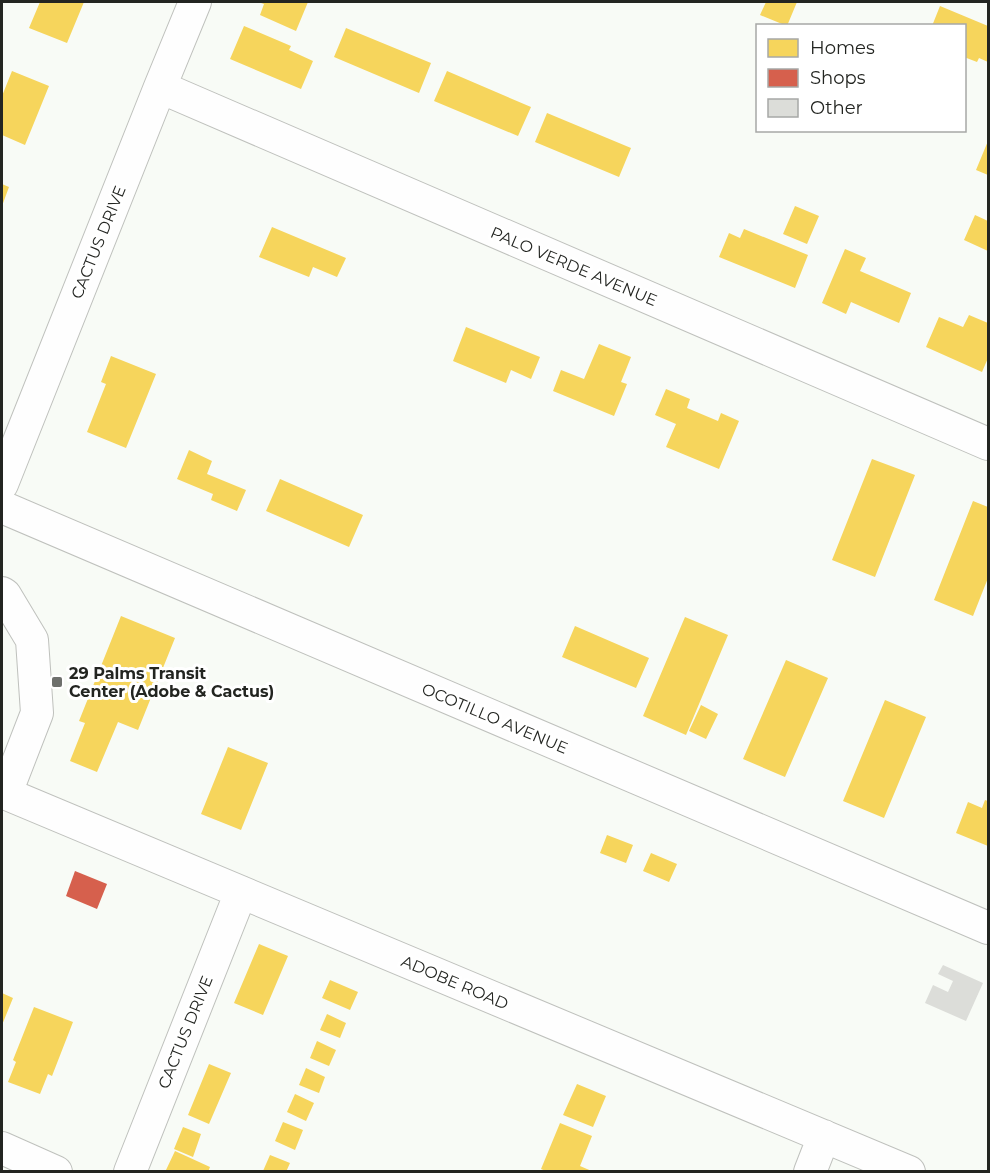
<svg xmlns="http://www.w3.org/2000/svg" width="990" height="1173" font-family="Montserrat,sans-serif">
<style>
.homes{fill:#f6d55c}
.shops{fill:#d6604d}
.building{fill:#dcddd9}
.lines{fill:none;stroke-linecap:round;stroke-linejoin:round}
.minor-casing{stroke:#bfc1bd;stroke-width:34}
.minor{stroke:#fefefe;stroke-width:32}
.poi-dot{fill:#6e706c;stroke:#fff;stroke-width:2}
.labels{text-anchor:middle;stroke-width:6;stroke-linejoin:round;paint-order:stroke}
.street-label{font-size:16px;fill:#232521;stroke:#fff}
.poi-label{font-size:16px;font-weight:bold;fill:#232521;stroke:#fff;text-anchor:start}
</style>
<rect width="100%" height="100%" fill="#f8fbf6"/>
<path class="homes" d="M40 2H84L67 43 29 28Z
M258 2H308L296 31 260 15 264 4Z
M766 2H797L787 26 760 15Z
M940 6 988 26V62L979 58 977 62 964 57V26H932Z
M244 26 291 46 289 50 313 61 301 89 230 59Z
M346 28 431 63 419 93 334 57Z
M12 71 49 86 25 145 2 135V96Z
M447 71 531 107 518 136 434 101Z
M547 113 631 148 619 177 535 142Z
M988 141V175L976 170Z
M2 184 9 187 2 206Z
M795 206 819 216 807 244 783 234Z
M975 215 988 221V251L964 240Z
M272 227 346 258 337 277 313 267 309 277 259 257Z
M744 229 808 255 795 288 719 257 729 233 740 238Z
M845 249 866 258 860 271 911 293 899 323 851 302 846 314 822 303Z
M969 315 988 323V358L982 372 926 347 939 317 963 327Z
M466 327 540 357 531 379 511 370 506 383 453 361Z
M599 344 631 357 621 382 627 384 614 416 553 391 561 370 584 379Z
M111 356 156 374 126 448 87 432 106 384 101 382Z
M666 389 690 399 687 408 718 421 721 413 739 421 719 469 666 447 676 424 655 415Z
M189 450 212 461 207 474 246 490 237 511 211 500 213 494 177 479Z
M872 459 915 475 875 577 832 560Z
M280 479 363 515 349 547 266 511Z
M973 501 988 507V578L973 616 934 600Z
M121 616 175 638 138 730 118 722 97 772 70 761 85 723 79 721Z
M685 617 728 635 686 735 643 716Z
M575 626 649 658 636 688 562 657Z
M786 660 828 678 785 777 743 759Z
M885 700 926 717 884 818 843 801Z
M701 705 718 714 706 739 689 731Z
M228 747 268 763 241 830 201 814Z
M985 800 988 801V846L956 833 968 802 982 808Z
M607 835 633 845 626 863 600 853Z
M651 853 677 864 669 882 643 871Z
M259 944 288 956 263 1015 234 1003Z
M330 980 358 992 350 1010 322 998Z
M2 993 13 998 2 1025Z
M34 1007 73 1022 52 1076 48 1074 40 1094 8 1082 16 1062 13 1060Z
M327 1014 346 1023 340 1038 320 1030Z
M317 1041 336 1050 329 1066 310 1058Z
M209 1064 231 1073 209 1124 188 1115Z
M306 1068 325 1077 319 1093 299 1085Z
M577 1084 606 1096 593 1127 563 1115Z
M295 1094 314 1103 306 1121 287 1112Z
M283 1122 303 1130 295 1150 275 1141Z
M560 1123 592 1136 580 1166 594 1172H548L541 1169Z
M183 1127 201 1134 193 1157 174 1149Z
M175 1151 210 1167 208 1172H169L166 1170Z
M270 1155 290 1163 286 1172 263 1171Z"/>
<path class="shops" d="M75 871 107 884 97 909 66 896Z"/>
<path class="building" d="M943 965 983 983 966 1021 925 1003 933 985 948 992 953 981 938 974Z"/>
<g class="lines">
<defs>
<path id="minor" d="M160 87 988 444
M2 484 160 87 195 2
M2 507 988 928
M2 593 5 595 32 640 37 713 6 793
M2 792 909 1172
M2 1148 56 1172
M130 1172 241 892
M810 1172 824 1136"/>
</defs>
<use href="#minor" class="minor-casing"/>
<use href="#minor" class="minor"/>
</g>
<rect class="poi-dot" x="51" y="676" width="12" height="12" rx="3"/>
<g class="labels">
<g class="street-label">
<text transform="translate(98 242) rotate(-68)" y="6">CACTUS DRIVE</text>
<text transform="translate(574 266) rotate(23)" y="6">PALO VERDE AVENUE</text>
<text transform="translate(495 718) rotate(23)" y="6">OCOTILLO AVENUE</text>
<text transform="translate(455 982) rotate(23)" y="6">ADOBE ROAD</text>
<text transform="translate(185 1032) rotate(-68)" y="6">CACTUS DRIVE</text>
</g>
<g class="poi-label">
<text x="69" y="679">29 Palms Transit<tspan x="69" dy="18">Center (Adobe &amp; Cactus)</tspan></text>
</g>
</g>
<rect width="990" height="1173" fill="none" stroke="#232521" stroke-width="6"/>
<rect x="756" y="24" width="210" height="108" fill="#ffffff" stroke="#a7a8a6" stroke-width="1.5"/>
<rect x="768" y="39" width="30" height="18" fill="#f6d55c" stroke="#a7a8a6" stroke-width="1.5"/>
<text x="810" y="54" font-size="18" fill="#232521">Homes</text>
<rect x="768" y="69" width="30" height="18" fill="#d6604d" stroke="#a7a8a6" stroke-width="1.5"/>
<text x="810" y="84" font-size="18" fill="#232521">Shops</text>
<rect x="768" y="99" width="30" height="18" fill="#dcddd9" stroke="#a7a8a6" stroke-width="1.5"/>
<text x="810" y="114" font-size="18" fill="#232521">Other</text>
</svg>
